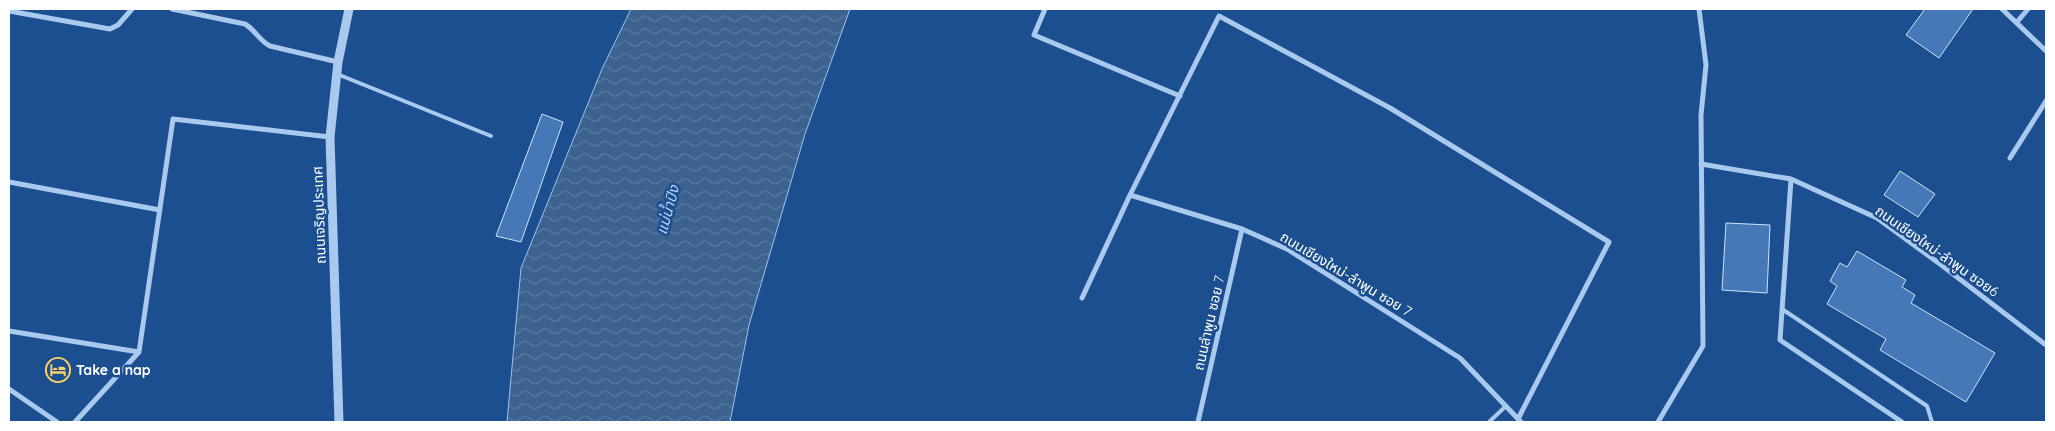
<svg xmlns="http://www.w3.org/2000/svg" width="2055" height="431" font-family="Quicksand,'Noto Sans Thai',sans-serif">
<style>
.water{fill:url(#water-waves);stroke:#9cc4f0}
.building{fill:#4478b7;stroke:#cfe3fa}
.lines{fill:none;stroke-linecap:round;stroke-linejoin:round}
.service{stroke:#a9c9ee;stroke-width:4}
.minor{stroke:#a9c9ee;stroke-width:5}
.tertiary{stroke:#a9c9ee;stroke-width:9}
.labels{text-anchor:middle;stroke-width:5;stroke-linejoin:round;paint-order:stroke}
.street-label{font-size:14px;fill:#fff;stroke:#1b4f8f}
.poi-label{font-size:14px;font-weight:bold;fill:#fff;stroke:#1b4f8f;text-anchor:start}
.water-label{font-size:15px;font-style:italic;fill:#b5d3f5;stroke:#1b4f8f}
</style>
<defs>
<pattern id="water-waves" width="16" height="10" patternUnits="userSpaceOnUse" patternTransform="scale(1.25)"><rect width="16" height="10" fill="#3c6290"/><path d="M0 5q4-4 8 0t8 0" fill="none" stroke="#597aa1"/></pattern>
</defs>
<rect width="100%" height="100%" fill="#1b4f8f"/>
<path class="water" d="M631 9H850L805 134 749 325 730 422H507L521 268 602 69Z"/>
<path class="building" d="M1925 9H1973L1939 58 1906 35Z
M542 114 563 122 521 242 496 236Z
M1900 171 1935 194 1918 217 1884 195Z
M1726 223 1770 225 1767 293 1722 290Z
M1857 251 1906 280 1902 287 1915 295 1911 303 1995 353 1966 402 1880 350 1886 339 1827 304 1837 286 1830 281 1840 263 1847 267Z"/>
<g class="lines">
<path class="service" d="M337 74 491 136
M1782 309 1927 406 1932 422
M1489 422 1506 406"/>
<path class="minor" d="M172 9 245 24C255 30 260 41 270 46L338 62
M1045 9 1034 35 1180 96
M2002 9 2046 51
M9 11 110 29 118 25 132 9
M2017 22 2028 9
M2010 158 2046 101
M1701 164 1791 179
M9 182 160 210
M1130 195 1242 229 1287 249 1460 358 1521 422
M1082 298 1130 195 1219 16 1390 108 1609 242 1518 419
M9 331 139 352
M9 389 57 422
M75 422 139 352 173 119 330 137
M1198 422 1242 229
M1658 422 1703 346 1701 115 1706 65 1699 9
M1902 422 1780 340 1791 179 1877 218 1940 264 2046 345"/>
<path class="tertiary" d="M339 422 330 137 338 62 349 9"/>
</g>
<defs>
<symbol id="hotel-ring" viewBox="-11 -11 22 22"><circle r="9.5" fill="#1b4f8f" stroke="#ffd166" stroke-width="1.5"/><path d="M-6-4.5h1.5V1H6V5H4.5V3h-9V5H-6ZM-4 0a1.8 1.8 0 1 1 3.6 0ZM.5 0V-2.5h3Q6-2.5 6 0Z" fill="#ffd166"/></symbol>
</defs>
<g fill-rule="evenodd">
<use href="#hotel-ring" x="44" y="356" width="28" height="28"/>
</g>
<g class="labels">
<g class="street-label">
<text transform="translate(319 215) rotate(-92)" y="5">ถนนเจริญประเทศ</text>
<text transform="translate(1937 251) rotate(35)" y="5">ถนนเชียงใหม่-ลำพูน ซอย6</text>
<text transform="translate(1346 274) rotate(31)" y="5">ถนนเชียงใหม่-ลำพูน ซอย 7</text>
<text transform="translate(1209 323) rotate(-77)" y="5">ถนนลำพูน ซอย 7</text>
</g>
<g class="poi-label">
<text x="76" y="375">Take a nap</text>
</g>
<g class="water-label">
<text transform="translate(668 210) rotate(-75)" y="5">แม่น้ำปิง</text>
</g>
</g>
<rect width="2055" height="431" fill="none" stroke="#ffffff" stroke-width="20"/>
</svg>
